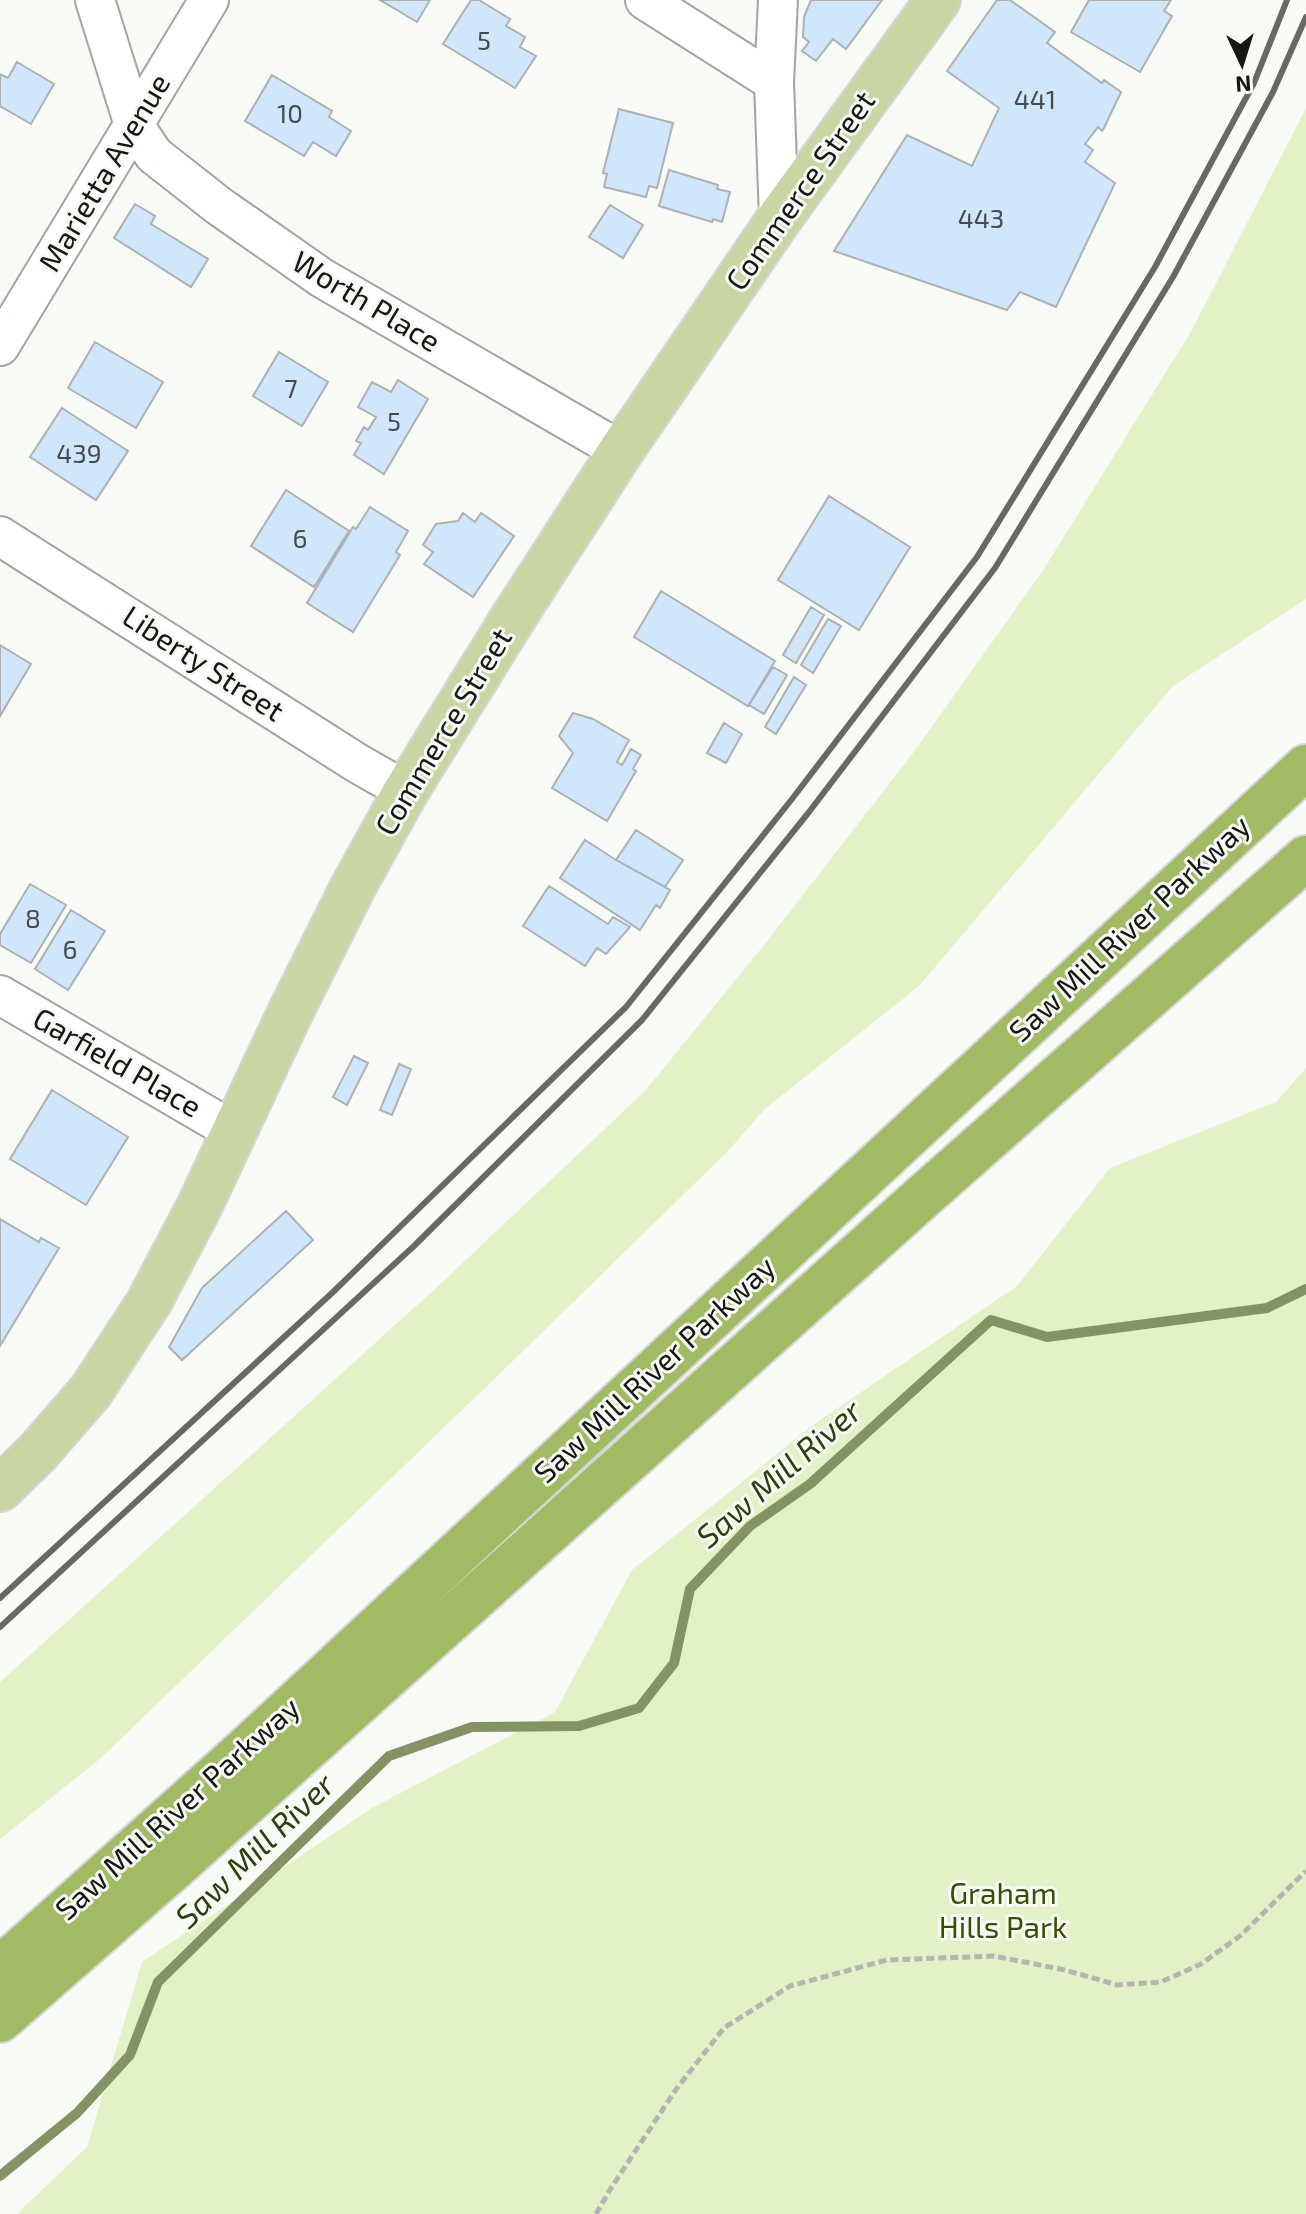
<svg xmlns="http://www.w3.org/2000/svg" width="1306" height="2214" font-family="'Exo 2',sans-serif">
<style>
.green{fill:#e3f2c6}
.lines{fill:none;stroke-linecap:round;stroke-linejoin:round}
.stream{stroke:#849364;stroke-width:10}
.building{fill:#d0e7fb;stroke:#adb1b5;stroke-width:2}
.minor-casing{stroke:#a3a59f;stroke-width:42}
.major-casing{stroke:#d5d5d5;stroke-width:48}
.highway-casing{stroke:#d5d5d5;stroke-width:48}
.path{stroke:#b4b5b1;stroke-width:5;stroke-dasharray:8 4;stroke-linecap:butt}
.minor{stroke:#fff;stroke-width:38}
.major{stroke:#c7d6a2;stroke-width:44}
.highway{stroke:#a1bb64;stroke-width:44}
.rail{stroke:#686966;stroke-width:6}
.labels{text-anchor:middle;stroke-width:6;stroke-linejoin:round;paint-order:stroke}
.number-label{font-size:26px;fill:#444a4e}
.street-label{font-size:30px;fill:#161614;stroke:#f8faf5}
.park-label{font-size:30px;fill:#3b4d00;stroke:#f8faf5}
.water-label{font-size:32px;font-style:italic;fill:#303d0c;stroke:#f8faf5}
</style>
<rect width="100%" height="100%" fill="#f8faf5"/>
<path class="green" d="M1306 108V599L1173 686 919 986 765 1109 728 1151 518 1356 102 1757 0 1839V1682L435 1289 645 1091 764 945 913 753 1042 572 1192 330Z
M1306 1068V2214H17L87 2147 142 1962 372 1808 555 1712 632 1570 813 1425 1017 1286 1110 1168 1276 1102Z"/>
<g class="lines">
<path class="stream" d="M0 2176 77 2113 130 2055 158 1982 389 1756 472 1727 579 1726 639 1708 674 1663 690 1589 750 1526 810 1484 991 1320 1047 1337 1267 1308 1306 1289"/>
</g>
<path class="building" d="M380 0H430L417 22Z
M471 0H479L510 19 506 26 525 37 520 47 536 56 515 88 443 44Z
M811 0H882L846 49 833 39 816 61 802 51 809 42 803 37 804 17Z
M997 0H1010L1055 32 1047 43 1102 83 1104 80 1121 92 1104 128 1102 131 1098 127 1085 144 1093 150 1085 162 1115 183 1056 307 1020 292 1007 310 834 251 907 135 972 166 999 108 947 71Z
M1089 0H1171L1164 11 1172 16 1140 72 1071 32Z
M17 62 54 84 31 124 0 106V74L8 78Z
M272 75 332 111 329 117 351 131 336 156 313 142 304 156 245 121Z
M619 109 673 123 657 188 649 186 646 197 604 187 607 174 603 173Z
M669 170 718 185 717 189 730 192 722 222 713 219 712 222 659 206Z
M135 204 155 216 151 224 208 259 191 287 114 238Z
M610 205 643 225 623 258 589 237Z
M95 342 163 382 136 428 68 388Z
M279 352 328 382 302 426 253 396Z
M398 380 428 399 384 474 354 455 361 443 356 441 364 427 368 430 376 417 358 407 372 382 391 392Z
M62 408 128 451 96 500 30 457Z
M286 490 349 531 314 587 251 546Z
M829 496 910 547 859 630 778 580Z
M370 507 408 531 396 552 400 555 353 632 307 603 353 527 356 529Z
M463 513 475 522 481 513 514 536 473 597 424 564 433 552 423 545 436 524 458 521Z
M661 591 775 661 748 706 634 637Z
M811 607 824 615 796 663 783 655Z
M828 619 841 626 813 673 801 665Z
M0 645 31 664 0 716Z
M773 667 787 675 764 714 749 705Z
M794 677 806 685 776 734 765 727Z
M573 713 593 719 629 740 617 762 622 765 631 749 641 755 633 769 636 771 607 821 552 788 573 753 559 736Z
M724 723 742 734 726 763 707 753Z
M636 830 683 860 665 887 616 860Z
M585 840 616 860 670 890 660 908 656 905 640 930 560 878Z
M30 884 66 905 31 963 0 945V934Z
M549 886 608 924 613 917 630 927 606 954 597 948 585 966 523 926Z
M71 910 105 931 68 990 35 969Z
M354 1056 368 1063 347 1105 333 1097Z
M399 1064 411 1069 392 1115 380 1110Z
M52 1090 128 1137 86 1205 10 1159Z
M286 1211 313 1240 182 1360 169 1347 202 1288Z
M0 1219 39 1242 41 1238 59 1248 0 1346Z"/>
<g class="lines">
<defs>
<path id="minor" d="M95 0 134 125 154 155 219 206 322 278 621 451
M645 0 774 82
M778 0 774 82 779 219
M0 346 209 0
M0 536 357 763 406 791
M0 995 235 1132"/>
<path id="major" d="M0 1489 38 1452 91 1391 149 1302 199 1207 289 1015 353 887 406 791 515 615 621 451 779 219 938 0"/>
<path id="highway" d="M0 1969 242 1753 1306 767
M0 2020 176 1866 918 1201 1306 858"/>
</defs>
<use href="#minor" class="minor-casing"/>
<use href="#major" class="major-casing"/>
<use href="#highway" class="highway-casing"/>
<path class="path" d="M596 2214 611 2188 677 2088 724 2028 790 1986 887 1960 994 1956 1065 1970 1117 1985 1161 1982 1201 1964 1240 1936 1306 1871"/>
<use href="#minor" class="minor"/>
<use href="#major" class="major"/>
<use href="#highway" class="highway"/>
<path class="rail" d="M0 1598 332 1293 626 1007 792 799 977 557 1155 267 1254 83 1287 0
M0 1627 414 1246 642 1020 809 812 995 568 1173 277 1273 92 1306 17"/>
</g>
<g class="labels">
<g class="number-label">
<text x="484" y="50">5</text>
<text x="1035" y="109">441</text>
<text x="290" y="123">10</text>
<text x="981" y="228">443</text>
<text x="291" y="398">7</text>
<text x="394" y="431">5</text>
<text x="79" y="463">439</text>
<text x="300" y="548">6</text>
<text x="33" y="928">8</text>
<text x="70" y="959">6</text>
</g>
<g class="street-label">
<text transform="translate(105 173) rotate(-59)" y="10">Marietta Avenue</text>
<text transform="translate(801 191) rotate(-55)" y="10">Commerce Street</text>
<text transform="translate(366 302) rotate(31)" y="10">Worth Place</text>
<text transform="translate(203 664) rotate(33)" y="10">Liberty Street</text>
<text transform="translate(444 732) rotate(-59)" y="10">Commerce Street</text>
<text transform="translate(1130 929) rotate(-43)" y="10">Saw Mill River Parkway</text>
<text transform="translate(117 1063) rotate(30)" y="10">Garfield Place</text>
<text transform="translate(655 1370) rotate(-43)" y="10">Saw Mill River Parkway</text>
<text transform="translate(178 1809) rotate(-42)" y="10">Saw Mill River Parkway</text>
</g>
<g class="park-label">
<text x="1003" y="1904">Graham<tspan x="1003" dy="34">Hills Park</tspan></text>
</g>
<g class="water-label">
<text transform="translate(779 1474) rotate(-41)" y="11">Saw Mill River</text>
<text transform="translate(255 1851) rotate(-44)" y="11">Saw Mill River</text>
</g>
</g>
<g transform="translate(1242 64) rotate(176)" stroke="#f8faf5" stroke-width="6" paint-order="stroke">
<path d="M0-6L14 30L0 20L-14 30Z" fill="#161614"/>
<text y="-12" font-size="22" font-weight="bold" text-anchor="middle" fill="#161614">N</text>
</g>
</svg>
